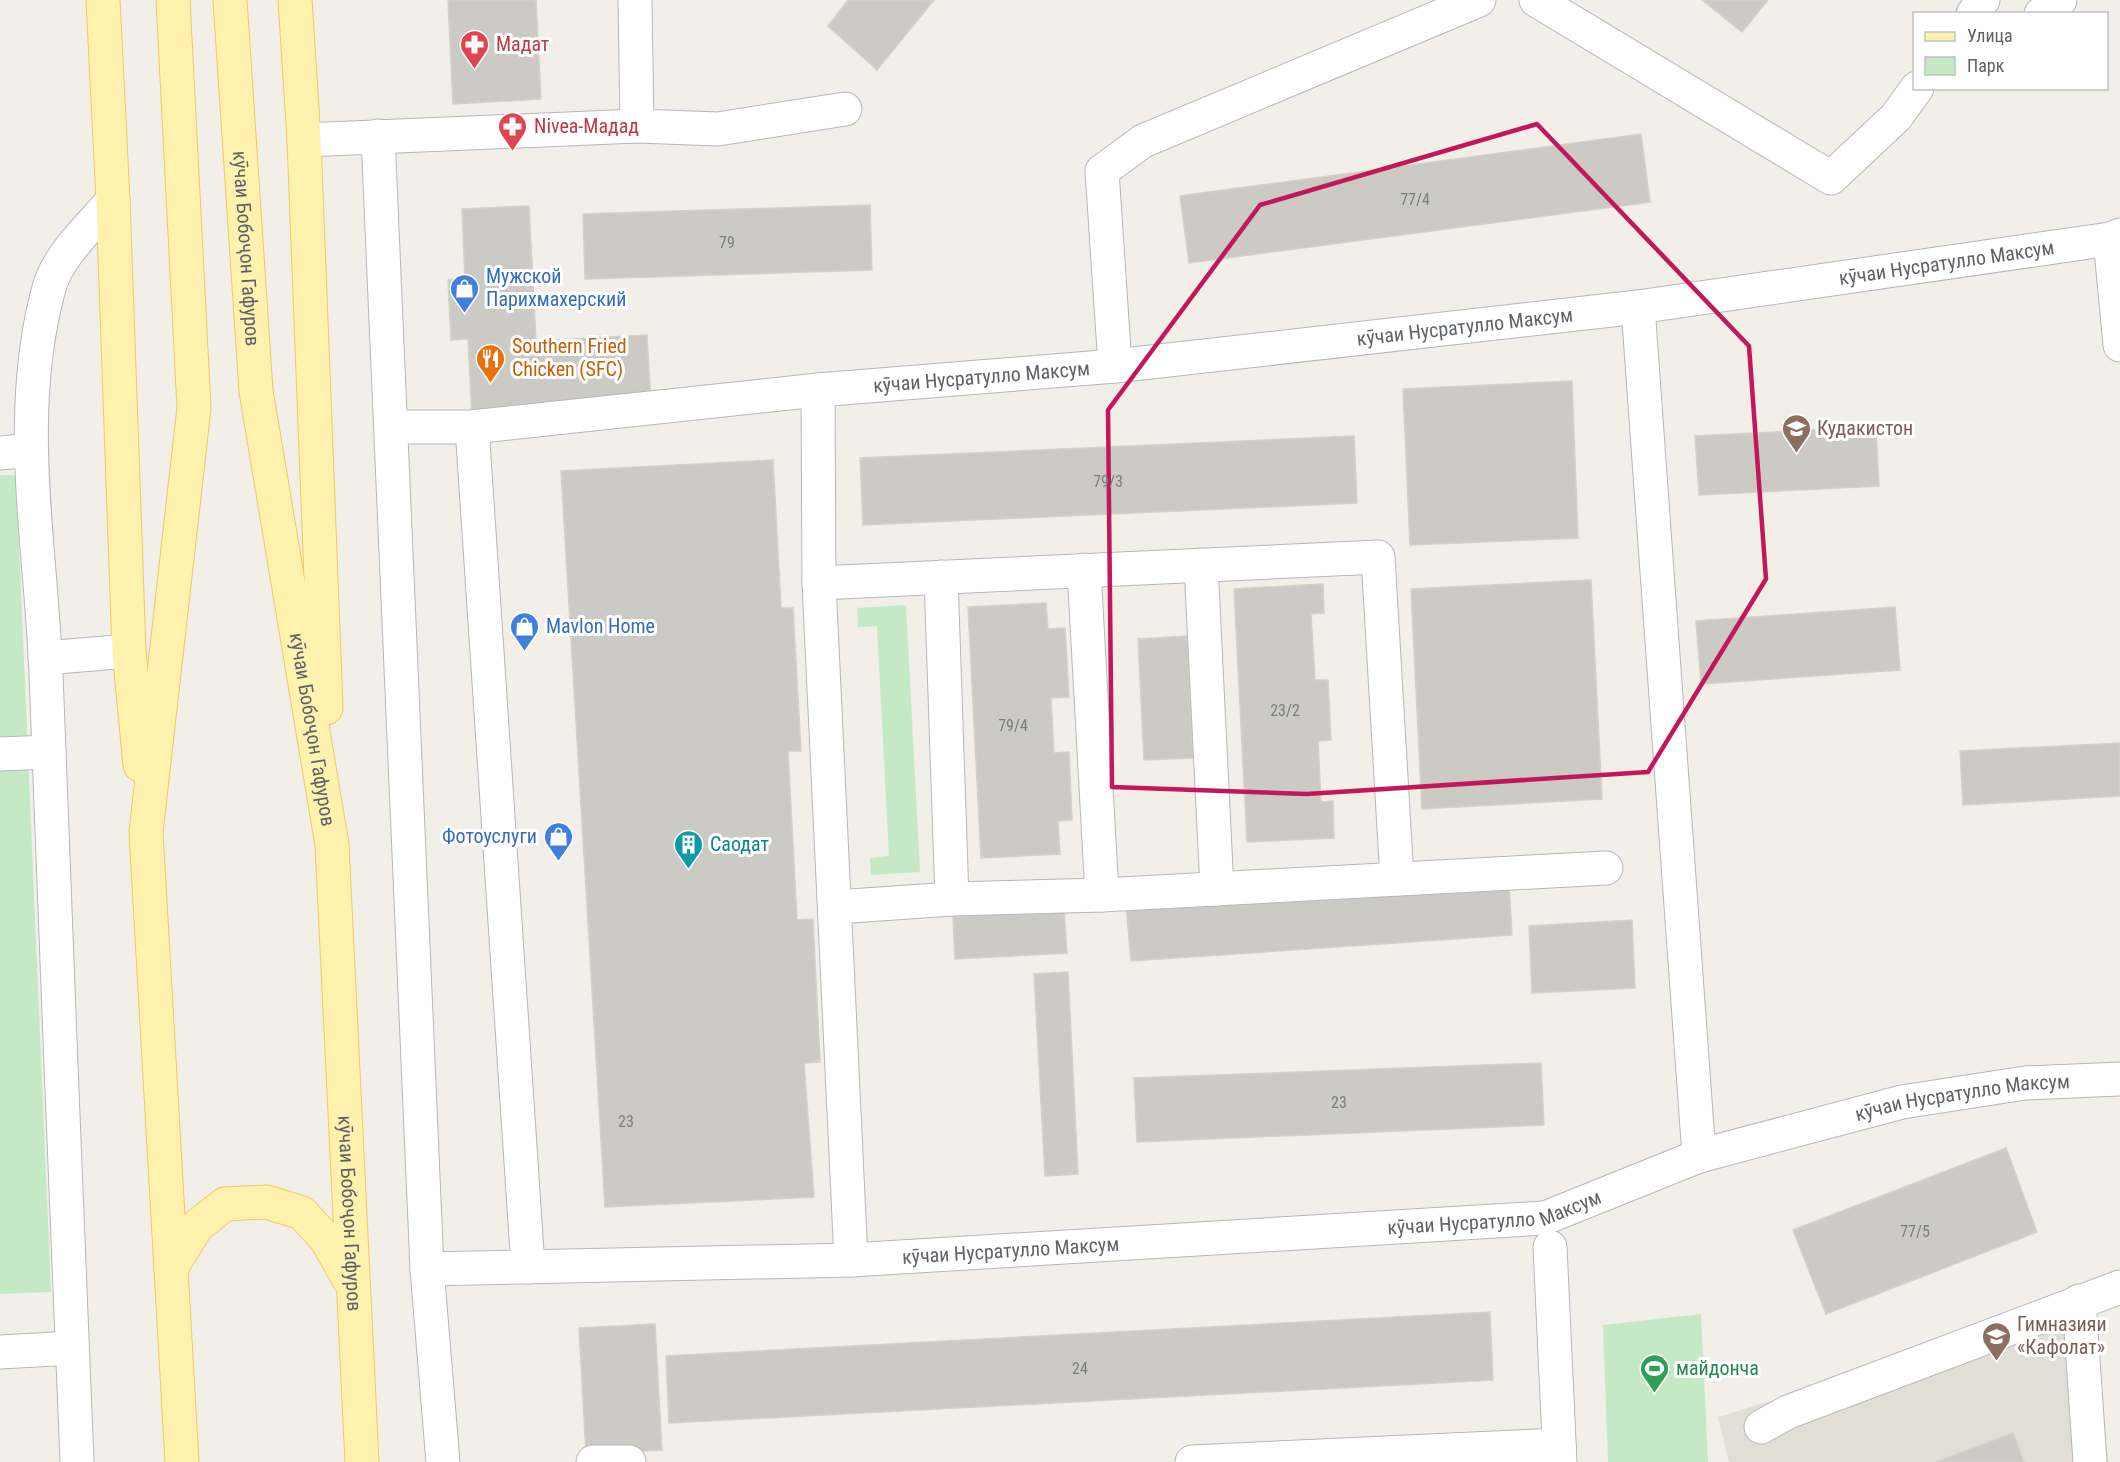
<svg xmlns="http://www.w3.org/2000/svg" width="2120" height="1462" font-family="'Roboto Condensed',sans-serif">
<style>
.education{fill:#e1ded6}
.green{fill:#c5e8c5}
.building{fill:#cccac5;stroke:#d6d1c6;stroke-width:1.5}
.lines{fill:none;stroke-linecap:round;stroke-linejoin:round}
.minor-casing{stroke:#b5b8bc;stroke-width:35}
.major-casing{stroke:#f2c960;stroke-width:35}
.minor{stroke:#fff;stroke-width:33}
.major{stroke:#fff2af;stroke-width:33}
.marked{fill:none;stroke:#c2185b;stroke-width:4.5;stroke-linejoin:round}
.labels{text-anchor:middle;stroke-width:6;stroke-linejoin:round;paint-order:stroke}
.number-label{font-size:16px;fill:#7a7d7f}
.health-label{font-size:20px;fill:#be3a42;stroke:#fff;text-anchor:start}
.street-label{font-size:20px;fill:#5f6368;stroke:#fff}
.shop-label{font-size:20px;fill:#366cbe;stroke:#fff;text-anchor:start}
.food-label{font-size:20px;fill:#c56008;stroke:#fff;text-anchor:start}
.education-label{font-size:20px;fill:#785e54;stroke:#fff;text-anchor:start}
.culture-label{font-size:20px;fill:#0d838f;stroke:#fff;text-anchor:start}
.leisure-label{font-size:20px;fill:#27864d;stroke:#fff;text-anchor:start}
</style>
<rect width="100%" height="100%" fill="#f1efe8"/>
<path class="education" d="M2083 1306 2109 1462H1729L1718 1417Z"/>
<path class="green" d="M0 475H16L51 1292 0 1294Z
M906 605 920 872 871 875 870 858 889 856 877 626 858 627 857 608Z
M1701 1314 1708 1462H1608L1603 1325Z"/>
<path class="building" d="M448 0H536L541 99 453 104Z
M848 0H934L877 70 828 26Z
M1702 0H1768L1742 32Z
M1641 134 1650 202 1189 263 1180 196Z
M870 205 872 270 585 279 583 214Z
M529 206 536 341 647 335 651 405 472 415 468 339 451 340 448 280 465 279 462 209Z
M1572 381 1578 538 1410 545 1403 389Z
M1876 427 1879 486 1699 495 1695 436Z
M1354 436 1357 503 863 525 860 458Z
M773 460 781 608H793L801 751H788L797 920 813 919 820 1062 804 1063 814 1197 605 1207 561 471Z
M1591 580 1602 799 1422 809 1411 589Z
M1323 584 1324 613 1311 614 1315 680H1328L1331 740 1318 741 1321 802 1333 801 1334 838 1247 842 1234 589Z
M1046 603 1048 629 1065 628 1069 697 1051 698 1054 753 1069 752 1072 820 1058 821 1060 854 981 858 968 607Z
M1895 607 1900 670 1701 684 1696 621Z
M1187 636 1193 758 1144 760 1138 639Z
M2120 743V796L1963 805 1960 751Z
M1508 868 1512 935 1131 961 1125 893Z
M1064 911 1067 953 955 959 953 917Z
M1632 920 1635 988 1532 993 1529 926Z
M1068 972 1078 1174 1045 1176 1034 974Z
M1541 1063 1544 1125 1137 1142 1134 1078Z
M2006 1148 2037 1232 1826 1314 1793 1230Z
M1490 1312 1493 1380 669 1423 666 1356Z
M655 1324 662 1450 586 1454 579 1328Z
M2013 1433 2024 1462H1936Z"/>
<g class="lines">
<defs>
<g id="minor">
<path d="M635 0 637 126 718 129 845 109"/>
<path d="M1536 0 1831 178 1896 117 1917 88"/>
<path d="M1973 14 1983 0"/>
<path d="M2041 14 2060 0"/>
<path d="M378 136 427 1269 443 1462"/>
<path d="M304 140 637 126"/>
<path d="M2110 239 2120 345"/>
<path d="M1638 307 1699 1156"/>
<path d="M1115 366 1102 171 1143 141 1479 0"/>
<path d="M818 390 819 583 851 1260"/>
<path id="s1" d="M392 427H472L818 390 1115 366 1638 307 2110 239 2120 235"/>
<path d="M472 427 528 1267"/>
<path d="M0 453 30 450"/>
<path d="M1201 565 1217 889"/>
<path d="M941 577 952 899"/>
<path d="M819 583 1378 557 1397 879"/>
<path d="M45 658 129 651"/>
<path d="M0 754 49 752"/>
<path d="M1102 895 1606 868"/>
<path d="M836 907 952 899 1102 895 1084 570"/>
<path d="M1550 1247 1560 1462"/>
<path id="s2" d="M427 1269 851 1260 1545 1218 1699 1156 1902 1102 2025 1083 2120 1079"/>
<path d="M2079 1301 2090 1462"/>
<path d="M0 1352 72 1348"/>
<path d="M1761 1427 1788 1412 2120 1287"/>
<path d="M77 1462C67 1199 55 937 46 674 41 545 14 415 49 288 58 255 91 226 113 200"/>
<path d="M593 1462H629"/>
<path d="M1192 1462 1559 1445"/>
</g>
<g id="major">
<path d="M103 0 113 200 129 651 140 765"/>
<path d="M173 0 194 408 146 832 182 1462"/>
<path id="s3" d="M230 0 256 391 332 845 362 1462"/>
<path d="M295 0 304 140 326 708"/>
<path d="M171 1268 197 1226 225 1204 267 1202 302 1213 326 1239 351 1283"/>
</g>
</defs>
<use href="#minor" class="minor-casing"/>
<use href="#major" class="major-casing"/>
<use href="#minor" class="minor"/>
<use href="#major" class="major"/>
</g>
<path class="marked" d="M1537 124 1749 346 1766 579 1648 772 1307 794 1112 787 1108 410 1260 205Z"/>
<defs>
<symbol id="pharmacy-pin" viewBox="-11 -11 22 30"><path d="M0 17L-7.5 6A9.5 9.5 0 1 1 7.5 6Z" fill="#e0444e" stroke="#fff"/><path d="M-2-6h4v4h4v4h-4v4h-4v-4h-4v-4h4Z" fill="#fff"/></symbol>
<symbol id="shop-pin" viewBox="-11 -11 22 30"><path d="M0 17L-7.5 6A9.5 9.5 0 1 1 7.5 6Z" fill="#3f7fe0" stroke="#fff"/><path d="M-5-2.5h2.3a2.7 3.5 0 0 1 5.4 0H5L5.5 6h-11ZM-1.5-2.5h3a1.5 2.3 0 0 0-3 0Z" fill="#fff"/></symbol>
<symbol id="restaurant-pin" viewBox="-11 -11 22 30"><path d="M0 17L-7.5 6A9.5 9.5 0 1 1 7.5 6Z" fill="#e8710a" stroke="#fff"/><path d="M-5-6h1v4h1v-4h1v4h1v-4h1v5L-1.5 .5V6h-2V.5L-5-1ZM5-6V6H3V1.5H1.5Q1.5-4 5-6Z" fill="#fff"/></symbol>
<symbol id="school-pin" viewBox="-11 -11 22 30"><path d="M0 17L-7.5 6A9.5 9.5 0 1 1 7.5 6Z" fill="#8d6e63" stroke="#fff"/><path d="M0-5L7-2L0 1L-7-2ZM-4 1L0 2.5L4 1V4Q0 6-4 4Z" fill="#fff"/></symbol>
<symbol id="building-pin" viewBox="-11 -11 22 30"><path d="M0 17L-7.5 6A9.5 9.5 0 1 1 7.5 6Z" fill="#0f9aa8" stroke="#fff"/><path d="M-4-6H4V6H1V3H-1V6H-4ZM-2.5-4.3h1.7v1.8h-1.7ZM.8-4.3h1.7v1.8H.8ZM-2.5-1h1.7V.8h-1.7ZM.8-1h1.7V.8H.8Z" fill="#fff"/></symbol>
<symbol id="stadium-pin" viewBox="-11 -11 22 30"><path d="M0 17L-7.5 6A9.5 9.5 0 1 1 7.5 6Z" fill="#2e9e5b" stroke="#fff"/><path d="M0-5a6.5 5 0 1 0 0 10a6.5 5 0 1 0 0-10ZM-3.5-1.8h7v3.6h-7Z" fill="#fff"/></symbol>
</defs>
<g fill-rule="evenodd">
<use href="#pharmacy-pin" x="458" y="28" width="33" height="45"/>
<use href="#pharmacy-pin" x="496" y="110" width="33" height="45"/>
<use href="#shop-pin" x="448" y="272" width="33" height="45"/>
<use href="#restaurant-pin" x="474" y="342" width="33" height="45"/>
<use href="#school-pin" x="1780" y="412" width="33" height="45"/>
<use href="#shop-pin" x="508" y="610" width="33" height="45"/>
<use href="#shop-pin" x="542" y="820" width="33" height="45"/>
<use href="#building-pin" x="672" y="828" width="33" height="45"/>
<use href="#school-pin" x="1980" y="1320" width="33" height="45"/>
<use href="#stadium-pin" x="1638" y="1352" width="33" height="45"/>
</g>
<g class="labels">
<g class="number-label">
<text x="1415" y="205">77/4</text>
<text x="727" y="248">79</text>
<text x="1108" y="487">79/3</text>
<text x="1285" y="716">23/2</text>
<text x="1013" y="731">79/4</text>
<text x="1339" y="1108">23</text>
<text x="626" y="1127">23</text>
<text x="1915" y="1237">77/5</text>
<text x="1080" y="1374">24</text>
</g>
<g class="health-label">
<text x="496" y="51">Мадат</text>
<text x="534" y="133">Nivea-Мадад</text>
</g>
<g class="street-label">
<text dy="7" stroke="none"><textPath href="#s3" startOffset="249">кӯчаи Бобоҷон Гафуров</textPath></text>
<text dy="7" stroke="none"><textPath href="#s1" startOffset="1564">кӯчаи Нусратулло Максум</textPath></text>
<text dy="7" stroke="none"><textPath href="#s1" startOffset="1078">кӯчаи Нусратулло Максум</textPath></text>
<text dy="7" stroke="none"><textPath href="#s1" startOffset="592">кӯчаи Нусратулло Максум</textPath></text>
<text dy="7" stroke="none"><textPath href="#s3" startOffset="735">кӯчаи Бобоҷон Гафуров</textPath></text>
<text dy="7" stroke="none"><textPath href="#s2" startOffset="1556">кӯчаи Нусратулло Максум</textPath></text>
<text dy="7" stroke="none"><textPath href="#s2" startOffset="1070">кӯчаи Нусратулло Максум</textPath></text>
<text dy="7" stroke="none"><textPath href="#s3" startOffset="1221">кӯчаи Бобоҷон Гафуров</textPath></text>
<text dy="7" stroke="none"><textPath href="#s2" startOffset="584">кӯчаи Нусратулло Максум</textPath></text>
</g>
<g class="shop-label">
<text x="486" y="283">Мужской<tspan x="486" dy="23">Парихмахерский</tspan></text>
<text x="546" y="633">Mavlon Home</text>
<text x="537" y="843" text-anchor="end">Фотоуслуги</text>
</g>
<g class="food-label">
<text x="512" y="353">Southern Fried<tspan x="512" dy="23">Chicken (SFC)</tspan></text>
</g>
<g class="education-label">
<text x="1817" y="435">Кудакистон</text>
<text x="2017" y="1331">Гимназияи<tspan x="2017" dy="23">«Кафолат»</tspan></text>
</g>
<g class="culture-label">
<text x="710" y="851">Саодат</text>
</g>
<g class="leisure-label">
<text x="1676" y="1375">майдонча</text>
</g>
</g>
<rect x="1913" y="12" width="195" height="78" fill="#ffffff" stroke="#bfc1c3" stroke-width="1.5"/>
<rect x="1925" y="32" width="30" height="9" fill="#fff2af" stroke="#bfc1c3" stroke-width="1.5"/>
<text x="1967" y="42" font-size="18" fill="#5f6368">Улица</text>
<rect x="1925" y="57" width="30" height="18" fill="#c5e8c5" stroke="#bfc1c3" stroke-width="1.5"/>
<text x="1967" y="72" font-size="18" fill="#5f6368">Парк</text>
</svg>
